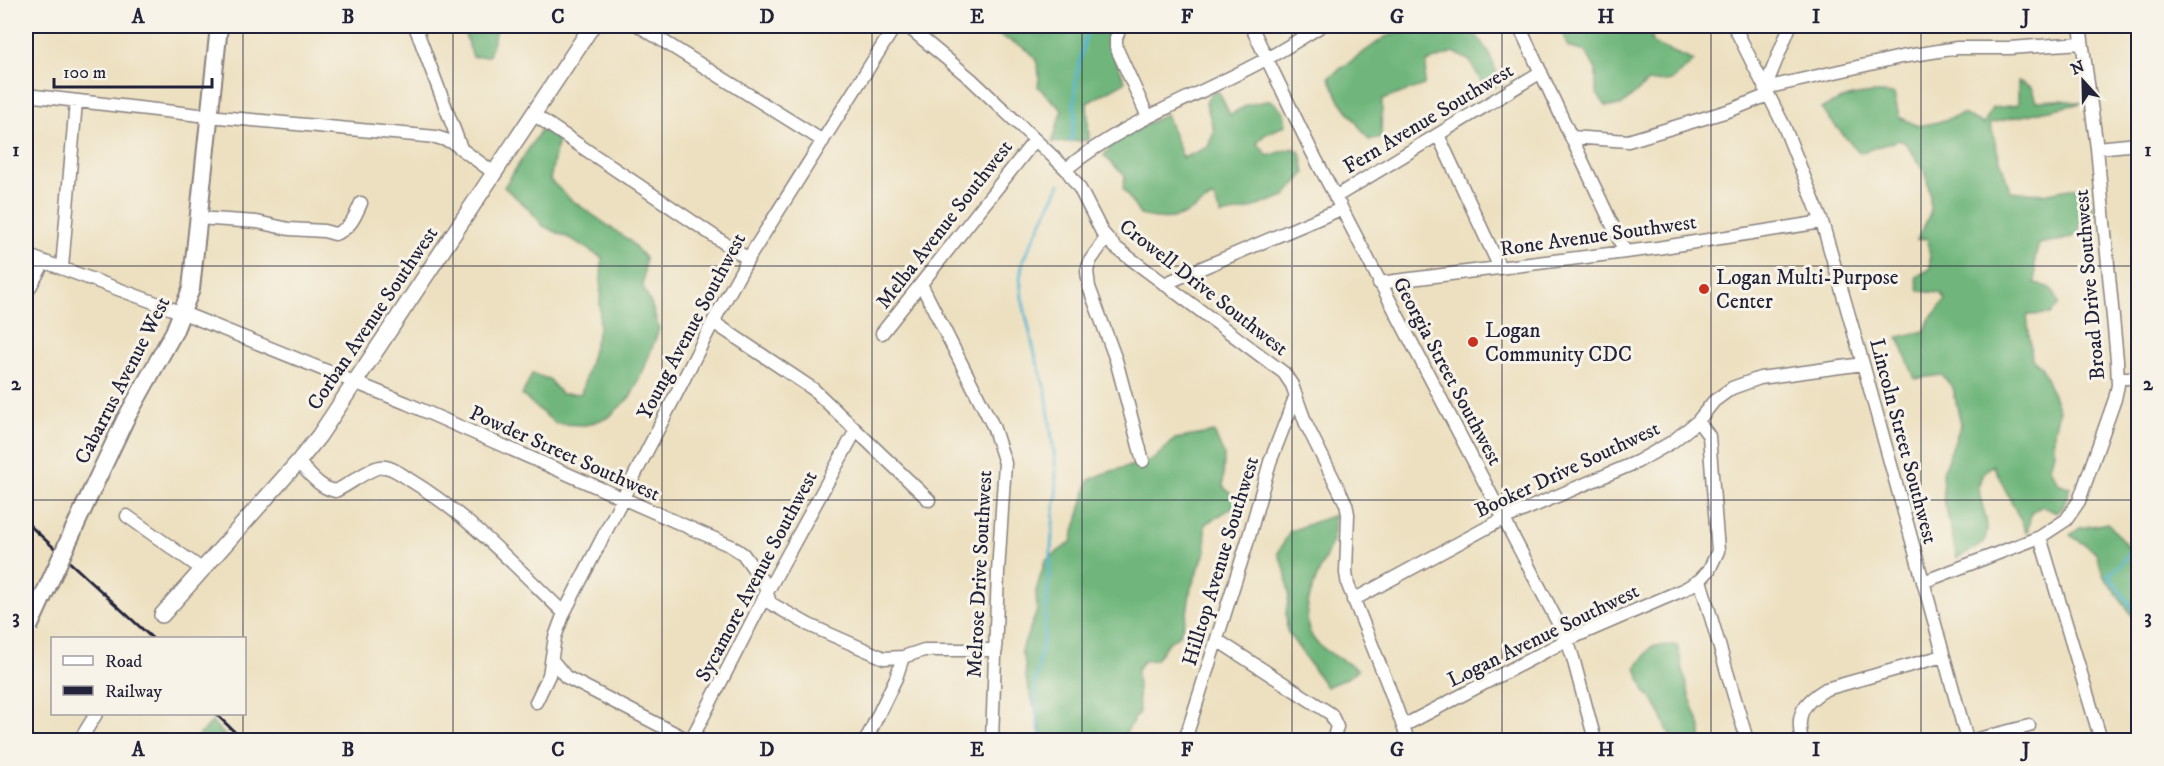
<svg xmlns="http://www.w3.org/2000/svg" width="2164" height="766" font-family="'IM FELL DW Pica',serif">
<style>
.forest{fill:#6fb67c;stroke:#486c5c;stroke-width:1.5}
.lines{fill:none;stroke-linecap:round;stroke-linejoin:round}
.stream{stroke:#52b3d1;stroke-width:3}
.minor-casing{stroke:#88817e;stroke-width:15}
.tertiary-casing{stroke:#88817e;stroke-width:18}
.secondary-casing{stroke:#88817e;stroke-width:20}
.minor{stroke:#fff;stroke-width:12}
.tertiary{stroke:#fff;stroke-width:15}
.secondary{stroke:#fff;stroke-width:16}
.rail{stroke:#22223b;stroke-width:3}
.secondary-bridge-casing{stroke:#88817e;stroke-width:20;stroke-linecap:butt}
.secondary-bridge{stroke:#fff;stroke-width:16}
.grid{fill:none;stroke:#22223b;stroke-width:1.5;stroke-opacity:0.55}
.poi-dot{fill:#c8321e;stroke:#f7f3e8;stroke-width:2}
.labels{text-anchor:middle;stroke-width:6;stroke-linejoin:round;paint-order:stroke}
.street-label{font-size:21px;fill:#22223b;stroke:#f7f3e8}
.poi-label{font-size:21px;fill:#22223b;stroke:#f7f3e8;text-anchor:start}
.neatline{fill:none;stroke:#22223b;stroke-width:2}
.grid-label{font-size:20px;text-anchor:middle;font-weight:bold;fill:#22223b}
</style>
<rect width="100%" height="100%" fill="#f7f3e8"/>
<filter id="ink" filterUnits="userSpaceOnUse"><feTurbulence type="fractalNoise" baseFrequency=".0167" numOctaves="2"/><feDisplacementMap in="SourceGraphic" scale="12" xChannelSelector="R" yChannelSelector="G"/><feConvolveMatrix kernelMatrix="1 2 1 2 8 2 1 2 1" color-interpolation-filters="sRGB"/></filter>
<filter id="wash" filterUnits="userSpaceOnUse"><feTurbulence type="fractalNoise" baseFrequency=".008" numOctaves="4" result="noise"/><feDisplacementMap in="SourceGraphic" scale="24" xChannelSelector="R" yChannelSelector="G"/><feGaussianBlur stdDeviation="1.35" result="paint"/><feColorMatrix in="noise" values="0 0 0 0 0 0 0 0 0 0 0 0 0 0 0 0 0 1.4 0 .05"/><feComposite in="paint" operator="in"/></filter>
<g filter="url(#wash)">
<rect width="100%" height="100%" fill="#ede0c0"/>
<path class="forest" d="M462 26H497L489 56 473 57Z
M985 26H1111L1109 42 1125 82 1087 103 1089 140 1052 143 1062 110 1038 87C1045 40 1010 49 985 26Z
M1420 26H1470L1489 53 1501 84 1486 90 1470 61 1454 52 1427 62 1424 85 1382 100 1381 138 1369 140 1339 99 1329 77 1385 37 1404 31 1421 33Z
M1559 26H1650L1652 43 1694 61 1671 81 1648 82 1621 106H1606L1596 92V70L1586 52 1568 47Z
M2018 81 2031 87 2036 101 2061 100 2082 103 1990 123 1997 150 2010 191 2043 194 2085 186 2096 215 2080 223 2079 234 2063 240 2039 244 2035 257V284C2051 286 2055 290 2059 305L2050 314 2027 315 2032 359 2042 368 2059 410 2054 432V453L2050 468 2058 483 2070 488 2063 507 2057 513 2042 506 2031 513 2027 533 1993 465C1965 483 1988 506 1987 531 1987 535 1984 540 1983 544L1957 558 1944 499 1942 474 1961 424 1953 388 1942 375 1915 379 1898 337 1925 331 1929 320 1946 300 1941 293 1919 291 1916 277 1930 269V258L1927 238 1917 240 1930 214V194L1925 172 1905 142 1899 140 1859 153 1821 109C1843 96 1869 91 1894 94L1899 117 1918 126 1938 122 1963 114 1984 124 1992 108 2018 105Z
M1212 91 1219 92 1230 115 1247 105 1271 100 1284 112 1286 125 1264 135 1257 143 1268 156 1293 148 1301 153 1305 173 1285 196 1246 210 1221 215 1213 197C1182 216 1177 224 1140 215L1123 188 1125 176 1104 156 1114 141 1166 114 1183 158 1208 147 1214 131 1206 103Z
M542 128 558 139 550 180 570 199 630 241 645 258 643 287 651 304 659 329 644 369 631 396 609 417 586 425 556 424 522 395 532 374 549 379 561 394H581L599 328 602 258 573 240 543 226 529 209 504 187Z
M1214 432 1224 455 1223 486 1240 503 1205 524 1206 550 1191 588 1187 613 1180 634 1167 644 1156 660 1143 661 1137 670 1139 712 1121 740H1044L1026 679 1025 662 1021 651 1037 611 1036 591 1045 561 1071 542 1089 480 1105 473 1154 459 1175 439Z
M1334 515C1334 523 1335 531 1333 538 1324 568 1291 613 1316 642 1327 654 1345 660 1358 670L1347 678 1326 687 1287 631 1286 613 1289 595 1285 570 1278 553 1290 531Z
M2108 523 2128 547 2138 550V624L2104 577 2095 551 2070 535 2080 528Z
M1677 645 1689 695 1701 728V740H1672L1655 702 1646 693 1636 668 1652 646Z
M212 722 229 740H203L199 735Z
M1352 736 1383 737 1387 740H1350Z"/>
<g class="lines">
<path class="stream" d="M2137 138 2138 132
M1071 141 1076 109 1074 107 1077 73 1088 26
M2134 153 2132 162 2138 168
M2138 543 2120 565 2108 575 2138 616
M1041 740 1036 712 1035 685 1044 634 1055 500 1057 498 1055 461 1046 392 1035 355 1022 298 1020 278 1023 260 1060 184"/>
</g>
</g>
<g filter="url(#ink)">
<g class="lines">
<defs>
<path id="minor" d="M415 26 461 148
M639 26 823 141
M907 26 971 79 1066 169 1080 189 1102 232 1115 247 1284 373 1292 385 1306 424 1346 504 1348 514 1346 573 1348 585 1388 685 1408 740
M1121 26 1116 38V47L1148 117
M1251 26 1311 150 1567 640 1573 658 1595 740
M1519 26 1625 252
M1734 26 1784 126 1822 222 1863 364 1967 740
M1765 88 1901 57 1957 48H2010L2082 43
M1765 88 1790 26
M26 95 208 116 436 137 452 142 494 173
M533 114 748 259
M1438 135 1500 268
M1571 137 1628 141 1731 110 1768 95
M2097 148 2138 144
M1066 169C1126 120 1199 96 1266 59 1285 49 1303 37 1321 26
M1335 197 1541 72
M197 218 257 222 289 229 324 231 335 234C350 229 355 217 361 203
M1106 238 1090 261 1087 271 1089 287 1116 360 1143 461
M26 255 183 313 406 403 731 546 743 554 764 583 770 603 809 625 884 658 903 657 924 650H996
M62 268 76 101
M1379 283 1657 248 1822 222
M921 284 993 426 1005 463 998 572 992 740
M1164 284 1341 209
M26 294 44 262
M713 322 813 389 929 500
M882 333 1035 140
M2118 378H2138
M1698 421 1709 436 1718 551 1709 570 1700 580 1747 740
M298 462C310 474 318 487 335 491 349 486 371 465 385 467 393 468 403 475 410 480 468 515 515 566 564 613
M127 516 203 570
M2040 537 2101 740
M1923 582 2040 537 2066 520 2079 501 2115 399 2118 385 2117 360 2097 148 2080 26
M1353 600 1503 519 1637 462 1672 442 1698 421 1714 401 1732 388 1760 378 1863 364
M1217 640 1331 714 1337 727 1333 740
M552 660 566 677 688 740
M536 702 549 675 555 637 564 613 713 322 748 259 895 26
M1403 726 1567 640 1685 589 1700 580
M80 740 96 714
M691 740 766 594 856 430
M866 740 896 678 903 657
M1185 740 1248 540 1270 462 1296 395
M1802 740C1795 714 1804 702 1826 689L1943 656
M1974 740 2029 726"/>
<path id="tertiary" d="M162 615 298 462 319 436 592 26"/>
<path id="secondary" d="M91 492 125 420 174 332 191 289 219 26"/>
</defs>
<use href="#minor" class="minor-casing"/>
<use href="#tertiary" class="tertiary-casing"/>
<use href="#secondary" class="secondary-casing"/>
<use href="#minor" class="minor"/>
<use href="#tertiary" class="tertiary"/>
<use href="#secondary" class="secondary"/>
<path class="rail" d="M26 522 152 638
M216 714 243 740"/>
<defs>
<path id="secondary-bridge" d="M29 627 91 492"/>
</defs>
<use href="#secondary-bridge" class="secondary-bridge-casing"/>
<use href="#secondary-bridge" class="secondary-bridge"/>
</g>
</g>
<path class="grid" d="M243 26V638M453 26V740M662 26V740M872 26V740M1082 26V740M1292 26V740M1502 26V740M1711 26V740M1921 26V740M26 266H2138M26 500H2138M243 714V740"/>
<g class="poi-dot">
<circle cx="1704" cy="289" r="6"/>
<circle cx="1473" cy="342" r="6"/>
</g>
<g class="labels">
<g class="street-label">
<text transform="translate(1428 118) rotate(-31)" y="7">Fern Avenue Southwest</text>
<text transform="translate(944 224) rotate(-52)" y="7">Melba Avenue Southwest</text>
<text transform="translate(1598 235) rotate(-8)" y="7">Rone Avenue Southwest</text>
<text transform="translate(2089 285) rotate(-95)" y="7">Broad Drive Southwest</text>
<text transform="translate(1204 287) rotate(38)" y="7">Crowell Drive Southwest</text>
<text transform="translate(372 318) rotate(-56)" y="7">Corban Avenue Southwest</text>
<text transform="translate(691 326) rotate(-62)" y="7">Young Avenue Southwest</text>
<text transform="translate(1448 371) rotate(62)" y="7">Georgia Street Southwest</text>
<text transform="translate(122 380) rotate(-63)" y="7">Cabarrus Avenue West</text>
<text transform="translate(1904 441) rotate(75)" y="7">Lincoln Street Southwest</text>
<text transform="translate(565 453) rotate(24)" y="7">Powder Street Southwest</text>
<text transform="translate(1567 469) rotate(-25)" y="7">Booker Drive Southwest</text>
<text transform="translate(1220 561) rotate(-73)" y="7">Hilltop Avenue Southwest</text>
<text transform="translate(979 574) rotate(-87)" y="7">Melrose Drive Southwest</text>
<text transform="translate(756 576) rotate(-62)" y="7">Sycamore Avenue Southwest</text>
<text transform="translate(1543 635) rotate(-26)" y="7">Logan Avenue Southwest</text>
</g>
<g class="poi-label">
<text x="1716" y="284">Logan Multi-Purpose<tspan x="1716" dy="24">Center</tspan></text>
<text x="1485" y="337">Logan<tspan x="1485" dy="24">Community CDC</tspan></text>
</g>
</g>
<rect width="2164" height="766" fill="none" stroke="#f7f3e8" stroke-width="66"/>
<rect x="51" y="637" width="195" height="78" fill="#f7f3e8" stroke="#a29fa3" stroke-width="1.5"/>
<rect x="63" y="656" width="30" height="9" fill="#ffffff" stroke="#a29fa3" stroke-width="1.5"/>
<text x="105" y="667" font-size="18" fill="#22223b">Road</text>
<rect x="63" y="686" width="30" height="9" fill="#22223b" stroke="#a29fa3" stroke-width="1.5"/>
<text x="105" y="697" font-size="18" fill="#22223b">Railway</text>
<g transform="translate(2083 81) rotate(338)" stroke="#f7f3e8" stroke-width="4.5" paint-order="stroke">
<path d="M0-4.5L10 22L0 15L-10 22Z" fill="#22223b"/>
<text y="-9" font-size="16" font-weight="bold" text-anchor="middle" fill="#22223b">N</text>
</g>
<path d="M54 78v9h158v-9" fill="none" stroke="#22223b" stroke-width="3"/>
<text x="63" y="78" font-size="18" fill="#22223b" stroke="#f7f3e8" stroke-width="4.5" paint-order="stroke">100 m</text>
<rect x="33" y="33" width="2098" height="700" class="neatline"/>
<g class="grid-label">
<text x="138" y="23">A</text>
<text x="348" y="23">B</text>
<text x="558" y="23">C</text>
<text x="767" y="23">D</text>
<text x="977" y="23">E</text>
<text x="1187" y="23">F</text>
<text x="1397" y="23">G</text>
<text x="1606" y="23">H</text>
<text x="1816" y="23">I</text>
<text x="2026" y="23">J</text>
<text x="16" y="156">1</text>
<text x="2148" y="156">1</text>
<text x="16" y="390">2</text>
<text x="2148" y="390">2</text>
<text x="16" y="623">3</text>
<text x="2148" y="623">3</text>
<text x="138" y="756">A</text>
<text x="348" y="756">B</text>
<text x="558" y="756">C</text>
<text x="767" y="756">D</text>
<text x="977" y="756">E</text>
<text x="1187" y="756">F</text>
<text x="1397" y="756">G</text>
<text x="1606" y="756">H</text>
<text x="1816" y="756">I</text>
<text x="2026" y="756">J</text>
</g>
</svg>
